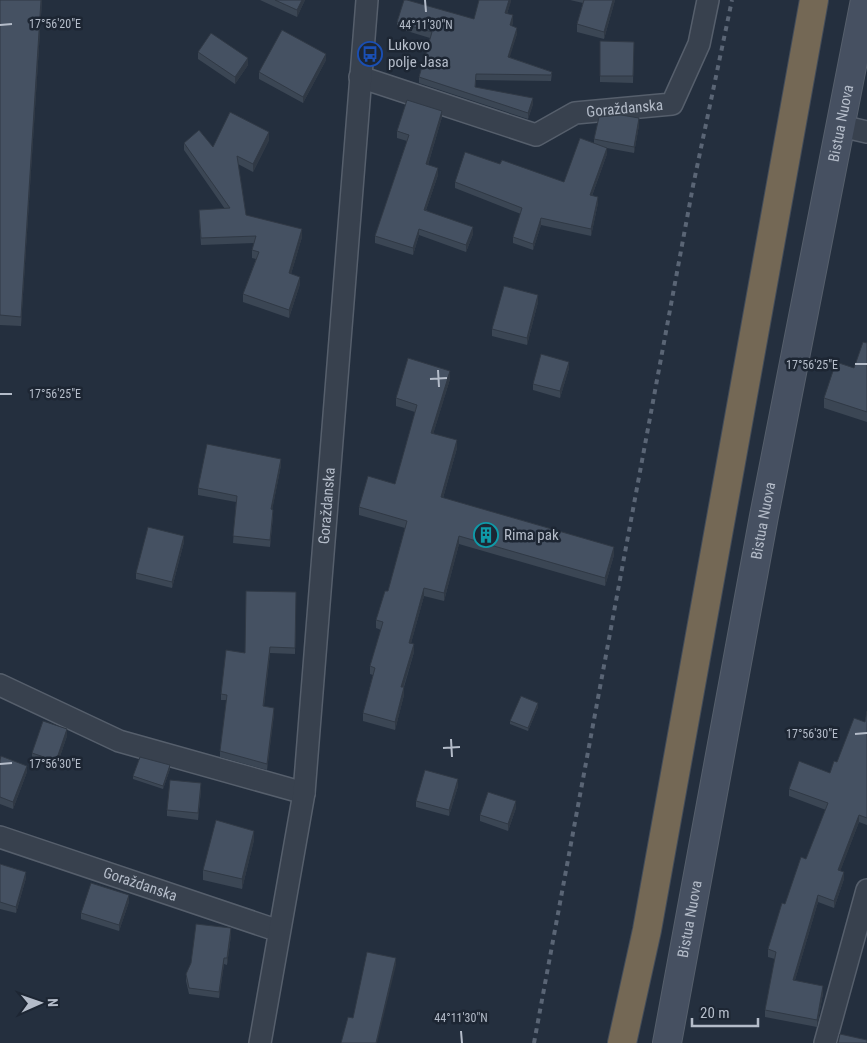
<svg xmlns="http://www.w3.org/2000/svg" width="867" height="1043" font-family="'Roboto Condensed',sans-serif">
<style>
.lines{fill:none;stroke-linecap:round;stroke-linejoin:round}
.street-casing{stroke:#565f6c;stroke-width:24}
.secondary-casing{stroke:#565f6c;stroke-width:30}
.highway-casing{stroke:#434c59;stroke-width:30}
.street{stroke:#38414e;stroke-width:21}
.secondary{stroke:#465061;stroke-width:28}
.highway{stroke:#746855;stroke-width:28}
.rail{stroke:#5a6575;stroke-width:4;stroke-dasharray:5 5;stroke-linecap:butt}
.wall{fill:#3b4654}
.shaded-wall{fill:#303945}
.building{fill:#455162;stroke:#303945}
.ticks{fill:none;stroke:#b4bcc9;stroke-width:2}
.labels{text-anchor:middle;stroke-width:5;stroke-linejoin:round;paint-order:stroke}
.poi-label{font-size:15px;fill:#b4bcc9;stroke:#1d2633;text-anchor:start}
.street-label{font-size:15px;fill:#b4bcc9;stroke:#1d2633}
.ticks-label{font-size:12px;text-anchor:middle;fill:#b4bcc9;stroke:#1d2633;stroke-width:5;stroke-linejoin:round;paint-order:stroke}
</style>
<rect width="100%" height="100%" fill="#242f3e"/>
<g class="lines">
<defs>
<g id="street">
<path id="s1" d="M360 77 536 135 575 113 672 104 699 44 708 0"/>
<path d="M841 126 867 132"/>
<path d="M0 685 119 741 304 793"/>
<path id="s2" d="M0 837 279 931"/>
<path id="s3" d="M260 1043 304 793 367 0"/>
<path d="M825 1043 867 890"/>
</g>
<g id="secondary">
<path id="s4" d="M667 1043 764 516 865 0"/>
</g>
<path id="highway" d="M622 1043 647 930 814 0"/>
</defs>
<use href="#street" class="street-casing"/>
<use href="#secondary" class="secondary-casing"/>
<use href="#highway" class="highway-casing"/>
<use href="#street" class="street"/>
<use href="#secondary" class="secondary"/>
<use href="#highway" class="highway"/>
<path class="rail" d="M534 1043 693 186 732 0"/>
</g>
<path class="wall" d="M0 0H42L21 326 0 325Z
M260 0H305L297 17Z
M511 0 507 14 513 22 512 26 517 34 509 57 552 72 551 81 476 80 475 87 533 104 528 119 419 83V77L430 38 397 28V22L474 19Z
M570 0H615L604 39 577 32V24L583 3Z
M600 41 634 42 633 83 600 82Z
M198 52 248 65 235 84 198 59Z
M326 60 303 103 259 79V72Z
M442 117 428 165 438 175 426 210 473 234 466 252 419 235 413 255 375 243V236L407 141 397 138V131Z
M639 125 634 153 607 148V154L592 196 598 203 591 236 541 225 533 250 513 243V237L521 214 455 188V182L500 164 564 182 594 143V139Z
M269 140 253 172 238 164 246 215 302 237 291 274 300 284 289 318 243 302V294L256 259 252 258V250L254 243 201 245 199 217 225 209 184 150V143L213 147Z
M538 302 527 345 492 336V329Z
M867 343V422L824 408V398L854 368Z
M569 368 560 398 533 390V384Z
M450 379 433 434 457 448 443 498 614 555 605 586 459 544 444 601 424 596 411 643 414 652 404 687V695L395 730 363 721V713L373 675 370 674V666L381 630 376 628V620L388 591 405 528 359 515V507L395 484 415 412 396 406V398Z
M281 465 272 510 273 516 270 547 233 543 236 502 198 495V488Z
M184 542 172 588 136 579V573Z
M296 592 295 654 270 653 264 706 274 714 267 770 220 757V751L227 700H221V694L245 653Z
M538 707 528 731 510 724V721Z
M867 711V825L859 822 840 871 844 879 834 908 818 902 795 980 823 993 817 1027 765 1017V1010L775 959 768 957V949L785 904 806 859 826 810 789 796V789L830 773 865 722Z
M67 736 56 768 32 759V753Z
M0 760 27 772 13 809 0 804Z
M170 769 163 789 133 779V776Z
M458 786 449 816 416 807V801Z
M201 790 198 820 167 816V810Z
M516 808 508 831 480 821V815Z
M254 840 242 889 203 880V870Z
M0 864 26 878 16 913 0 909Z
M129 902 119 931 81 919V913Z
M231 935 227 965 224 964 219 998 189 994 186 981V974Z"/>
<path class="shaded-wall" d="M41 0H42L21 326V317Z
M302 0H305L297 17V10Z
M509 0H511V2L505 19V13Z
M613 0H615L604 39V32Z
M513 15V22L510 32V25Z
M517 28V34L508 63V57Z
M326 54V60L303 103V97Z
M248 58V65L235 84V77Z
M533 98V104L528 119V113Z
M442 111V117L426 171V164Z
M639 118V125L634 153V147Z
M269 132V140L253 172V164Z
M607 148V154L590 201V195Z
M438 168V175L424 216V210Z
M598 197V203L591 236V229Z
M541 218V225L533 250V244Z
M473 227V234L466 252V245Z
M302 229V237L289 281V273Z
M419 229V235L413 255V248Z
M300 277V284L289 318V310Z
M538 295V302L527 345V338Z
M569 362V368L560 398V391Z
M450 371V379L431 441V433Z
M457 440V448L441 505V497Z
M281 459V465L271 516V509Z
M273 510V516L270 547V540Z
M184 536V542L172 588V582Z
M459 536V544L444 601V593Z
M614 547V555L605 586V578Z
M424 588V596L409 651V643Z
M414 644V652L401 695V687Z
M270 647V653L263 712V706Z
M404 687V695L395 730V722Z
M538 703V707L528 731V728Z
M274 708V714L267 770V764Z
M67 729V736L56 768V761Z
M170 765V769L163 789V786Z
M27 766V772L13 809V802Z
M458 779V786L449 816V810Z
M201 783V790L198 820V813Z
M516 801V808L508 831V824Z
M859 815V822L838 877V870Z
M254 831V840L242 889V879Z
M26 872V878L16 913V907Z
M844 872V879L834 908V901Z
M129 895V902L119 931V925Z
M818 895V902L793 987V980Z
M231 928V935L227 965V958Z
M224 958V964L219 998V992Z
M396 958V965L377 1043H376Z
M823 986V993L817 1027V1020Z"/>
<path class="building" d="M0 0H41L21 317 0 315Z
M275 0H302L297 10Z
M404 0H407L474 19 479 0H509L505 13 513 15 510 25 517 28 508 57 552 72 551 75 476 74 475 87 533 98 528 113 419 77 432 32 397 22Z
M584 0H613L604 32 577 24Z
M282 30 326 54 303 97 259 72Z
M211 33 248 58 235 77 198 52Z
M600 41 634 42 633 76H600Z
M407 100 442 111 426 164 438 168 424 210 473 227 466 245 419 229 413 248 375 236 409 135 397 131Z
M230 112 269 132 253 164 237 156 246 215 302 229 289 273 300 277 289 310 243 294 259 252 252 250 256 236 201 238 199 210 230 208 184 143 199 130 213 147Z
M621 115 639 118 634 147 594 139 599 117Z
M580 138 607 148 590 195 598 197 591 229 541 218 533 244 513 237 522 208 455 182 465 152 500 164 502 160 564 182Z
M504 286 538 295 527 338 492 329Z
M863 342 867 343V412L824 398 836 362 854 368Z
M541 354 569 362 560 391 533 384Z
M408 358 450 371 431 433 457 440 441 497 614 547 605 578 459 536 444 593 424 588 409 643 414 644 401 687H404L395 722 363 713 375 668 370 666 383 622 376 620 385 591H388L407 521 359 507 368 476 395 484 417 405 396 398Z
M207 444 281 459 271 509 273 510 270 540 233 536 237 496 198 488Z
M148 527 184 536 172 582 136 573Z
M246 591 296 592 295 648 270 647 263 706 274 708 267 764 220 751 227 695 221 694 226 650 245 653Z
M521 696 538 703 528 728 510 721Z
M867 711V818L859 815 838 870 844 872 834 901 818 895 793 980 823 986 817 1020 765 1010 776 952 768 949 782 903 785 904 801 857 806 859 828 803 789 789 799 761 830 773 834 761 837 762 854 718 865 722Z
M43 721 67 729 56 761 32 753Z
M1 756 27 766 13 802 0 797V760Z
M140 757 170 765 163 786 133 776Z
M425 770 458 779 449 810 416 801Z
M170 780 201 783 198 813 167 810Z
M488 792 516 801 508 824 480 815Z
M216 820 254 831 242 879 203 870Z
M0 864 26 872 16 907 0 902Z
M91 883 129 895 119 925 81 913Z
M196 924 231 928 227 958H224L219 992 189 988 186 974 191 963Z
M367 952 396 958 376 1043H341L348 1017 353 1018Z
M840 1034 867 1040V1043H838Z"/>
<path class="ticks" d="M425 0 426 12M0 25 12 24M855 364H867M438 370 439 387M430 379 447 378M0 394H12M855 734 867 733M451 739 452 757M443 748 460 747M0 764 12 763M461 1031 462 1043"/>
<defs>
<symbol id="bus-ring" viewBox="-11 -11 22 22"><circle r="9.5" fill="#1d2633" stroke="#1a4fb4" stroke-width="1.5"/><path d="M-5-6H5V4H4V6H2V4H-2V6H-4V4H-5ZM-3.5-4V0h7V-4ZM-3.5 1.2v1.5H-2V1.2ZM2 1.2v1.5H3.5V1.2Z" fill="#1a4fb4"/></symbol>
<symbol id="building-ring" viewBox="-11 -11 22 22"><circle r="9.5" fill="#1d2633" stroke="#0f9aa8" stroke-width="1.5"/><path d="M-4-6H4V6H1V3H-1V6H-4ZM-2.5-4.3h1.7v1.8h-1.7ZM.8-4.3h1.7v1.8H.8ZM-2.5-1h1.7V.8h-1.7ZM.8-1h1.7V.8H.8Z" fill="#0f9aa8"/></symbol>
</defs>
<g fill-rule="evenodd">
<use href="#bus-ring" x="356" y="40" width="28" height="28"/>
<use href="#building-ring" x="472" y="521" width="28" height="28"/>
</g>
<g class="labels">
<g class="poi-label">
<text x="388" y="50">Lukovo<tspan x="388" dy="17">polje Jasa</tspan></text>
<text x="504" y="540">Rima pak</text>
</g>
<g class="street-label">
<text dy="5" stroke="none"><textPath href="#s1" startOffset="280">Goraždanska</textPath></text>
<text dy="5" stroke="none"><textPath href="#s4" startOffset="936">Bistua Nuova</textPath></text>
<text dy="5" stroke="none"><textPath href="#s3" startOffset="542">Goraždanska</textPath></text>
<text dy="5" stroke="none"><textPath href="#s4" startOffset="531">Bistua Nuova</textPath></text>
<text dy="5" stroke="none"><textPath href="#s2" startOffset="148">Goraždanska</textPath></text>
<text dy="5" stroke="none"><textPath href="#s4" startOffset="126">Bistua Nuova</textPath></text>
</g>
</g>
<g class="ticks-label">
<text x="55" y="28">17°56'20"E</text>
<text x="426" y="29">44°11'30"N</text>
<text x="812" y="369">17°56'25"E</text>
<text x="55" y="398">17°56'25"E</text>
<text x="812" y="738">17°56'30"E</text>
<text x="55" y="768">17°56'30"E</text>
<text x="461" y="1022">44°11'30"N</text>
</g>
<g transform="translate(40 1003) rotate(88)" stroke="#1d2633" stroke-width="4" paint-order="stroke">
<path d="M0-4L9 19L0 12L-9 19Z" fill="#b4bcc9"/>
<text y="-8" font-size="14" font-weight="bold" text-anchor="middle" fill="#b4bcc9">N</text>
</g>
<path d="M692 1018v8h66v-8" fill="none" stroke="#b4bcc9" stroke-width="2.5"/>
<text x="700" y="1018" font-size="15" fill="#b4bcc9" stroke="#1d2633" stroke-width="4" paint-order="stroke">20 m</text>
</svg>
